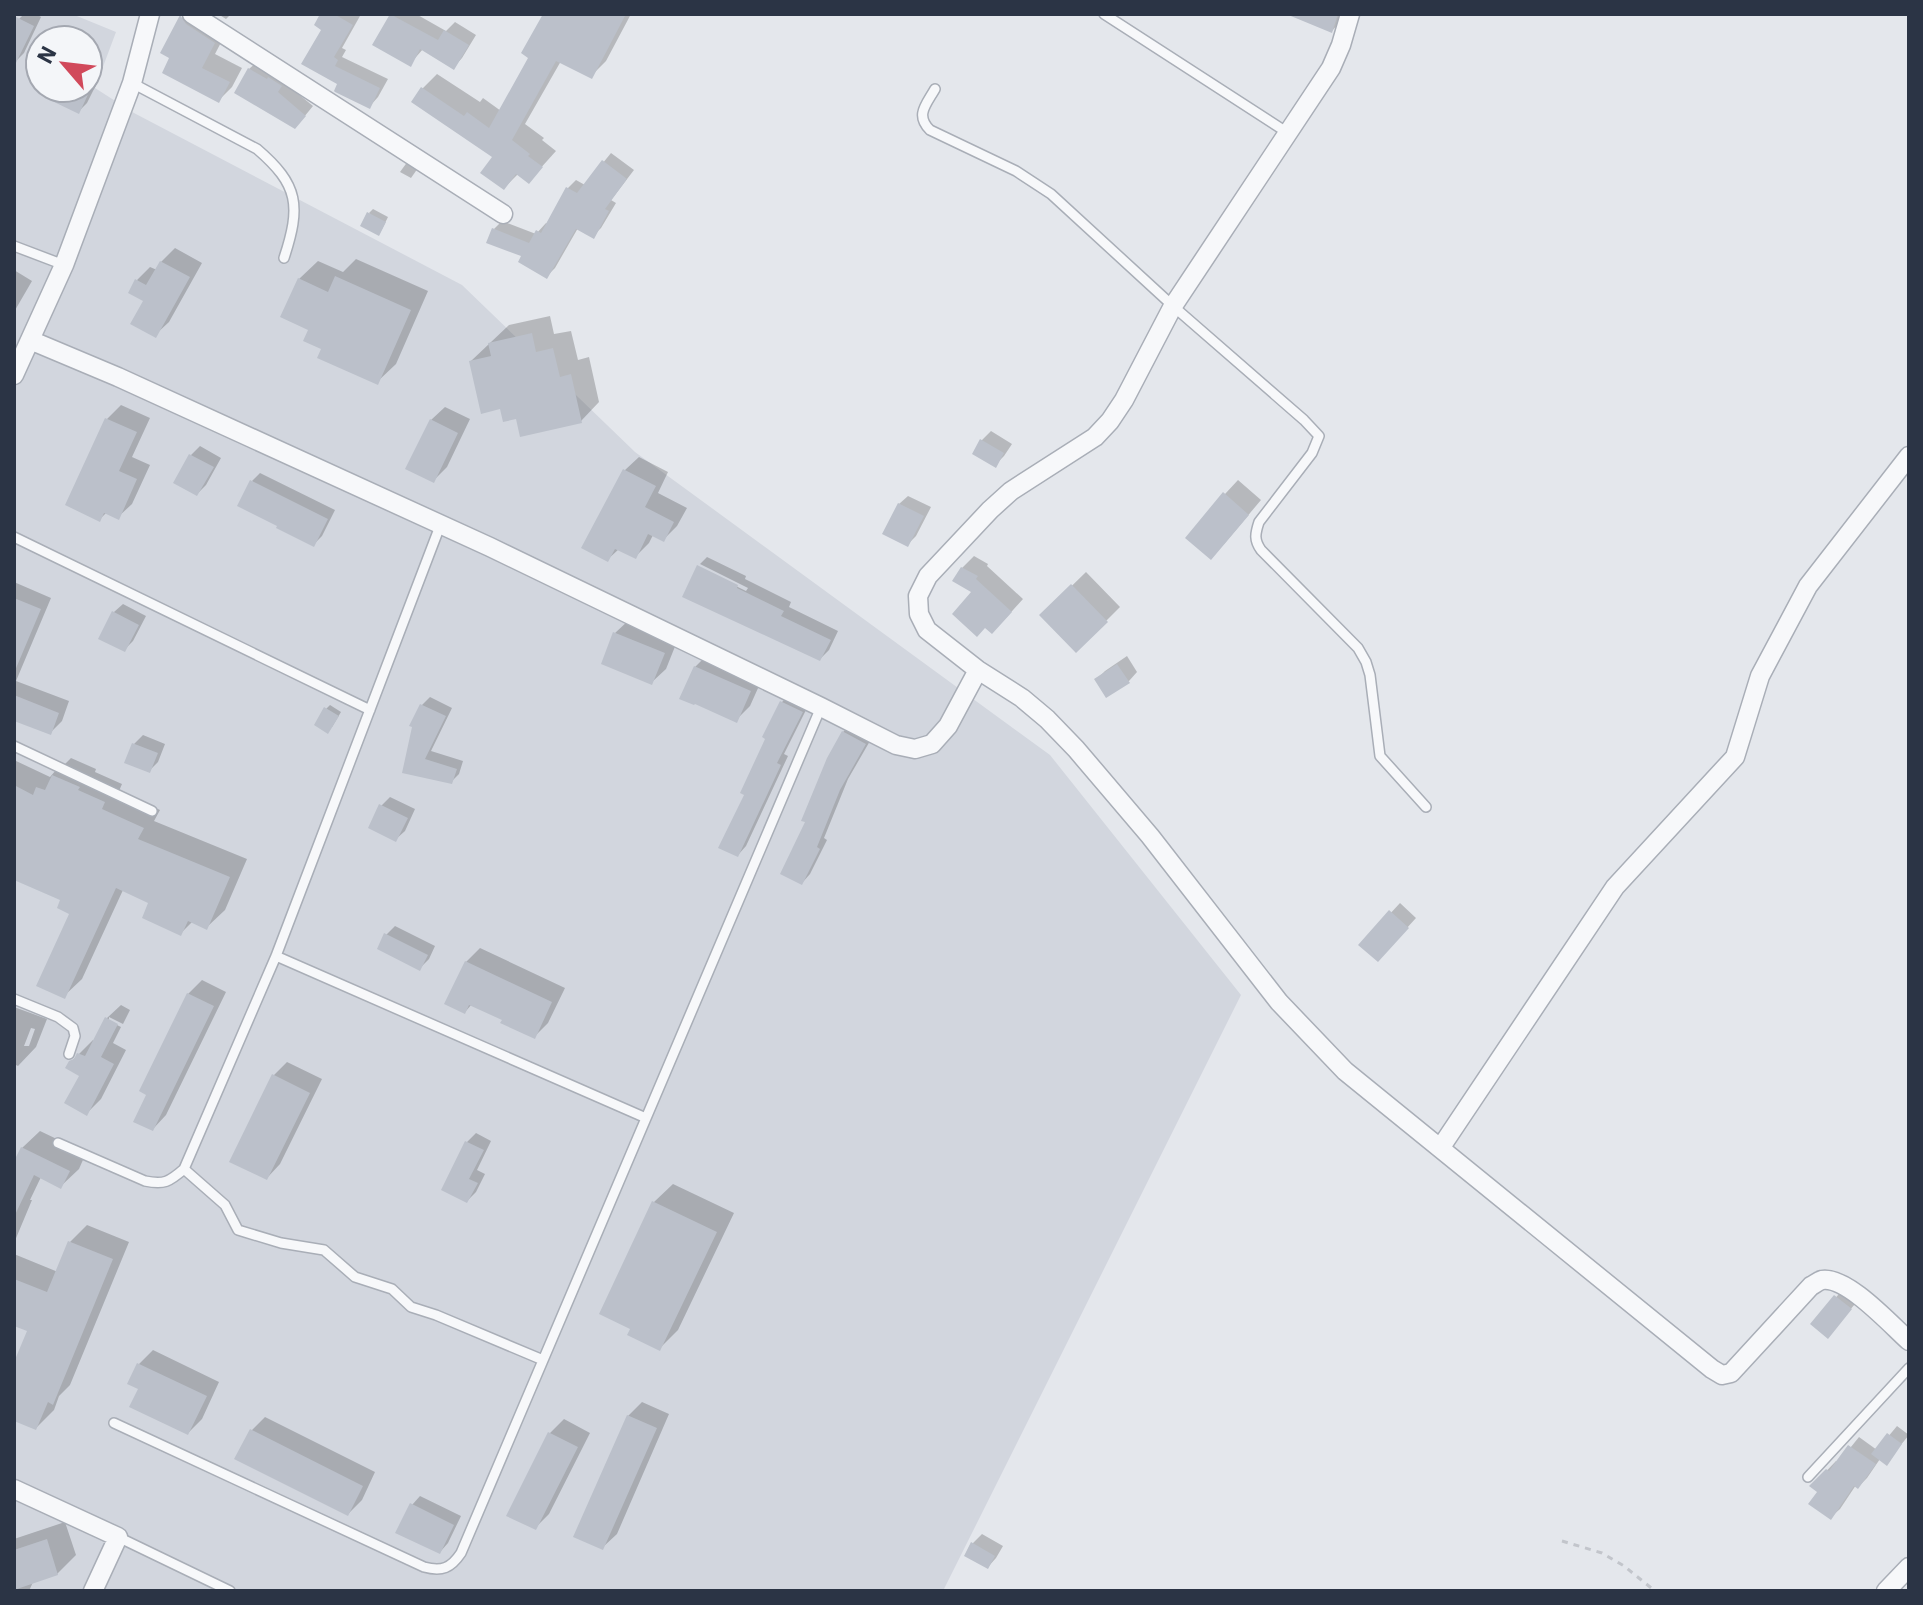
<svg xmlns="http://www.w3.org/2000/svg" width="1923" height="1605" font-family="'IBM Plex Sans',sans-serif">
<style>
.built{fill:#d2d6de;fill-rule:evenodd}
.shadow{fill:#0003;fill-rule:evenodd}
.building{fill:#bbc0ca}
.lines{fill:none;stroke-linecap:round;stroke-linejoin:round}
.service-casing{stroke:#a9aeb7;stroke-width:12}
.minor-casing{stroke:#a9aeb7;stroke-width:21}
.path{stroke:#c2c5cb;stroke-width:3;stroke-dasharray:6 6;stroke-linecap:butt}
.service{stroke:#f7f8fa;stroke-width:9}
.minor{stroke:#f7f8fa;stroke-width:18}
</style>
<rect width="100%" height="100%" fill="#e4e7ec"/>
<path class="built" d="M14 14H72L116 32 95 88 134 113 462 285 635 452 1050 755 1241 995 943 1591H14ZM40 40H88V88H40Z"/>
<path class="shadow" d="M24 14H36L41 17 24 53 15 62 14 29 19 19Z
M184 14 228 29 215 54 242 68 232 87 219 100 172 57 163 52Z
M218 14H231L226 19Z
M322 14H357L360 16 342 48 346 50 342 57 388 79 378 97 370 106 339 84 324 29Z
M392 14H416L446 31 455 22 476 35 462 58 454 67 423 49 410 64 375 44Z
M545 14H631L606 61 591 76 561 61 525 124 544 138 542 140 556 151 529 181 519 173 504 188 495 156 422 89 437 74 480 102 483 98 501 111 531 57Z
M1298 14H1343L1340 22 1332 31Z
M258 61 313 106 304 117 249 69Z
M88 76 98 81 87 103 78 112 58 88H88Z
M611 153 634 170 611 200 616 203 601 228 593 236 578 228 555 268 547 276 494 229 502 221 536 234 546 223 548 224 568 188 576 180 585 185Z
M408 161 418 168 411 178 400 172Z
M373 209 388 217 382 229 369 213Z
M175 248 202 263 169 322 155 335 145 300 137 280 150 267 157 270 161 262Z
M356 259 428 291 396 364 377 382 324 348 311 329 299 279 318 261 343 272Z
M14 270 32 281 14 312Z
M550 316 554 334 571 331 578 360 589 357 599 402 581 421 518 417 502 407 471 361 509 325Z
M121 405 150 418 132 457 150 465 132 504 118 517 107 512 100 519 67 504 107 419Z
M445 407 470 419 447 467 433 481 431 420Z
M991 431 1012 444 1004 456 995 465 974 453 982 440Z
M200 446 221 458 206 485 197 494 191 455Z
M639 457 668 472 658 493 687 508 677 526 663 540 653 535 649 543 635 557 619 549 607 560 625 470Z
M260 473 335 510 322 536 313 545 252 481Z
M1238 480 1261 500 1224 544 1225 494Z
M908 496 931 507 916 536 907 545 899 504Z
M974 556 988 564 987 566 1023 599 1004 620 974 592 962 568Z
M707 557 746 576 745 579 791 602 789 607 838 631 829 650 820 659 684 596 699 566V568L746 591 748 588 700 564Z
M1086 572 1120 607 1076 651 1042 615Z
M14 582 51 598 16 681 69 701 62 721 50 733 14 719Z
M123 604 146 616 133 641 124 650 114 612Z
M629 620 678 639 666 669 652 682 615 633Z
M709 653 763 677 750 706 736 720 695 667Z
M1127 656 1137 672 1129 681 1096 680 1105 671Z
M791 693 810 702 784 754 788 756 746 846 738 855 747 794 768 738 765 736 782 702Z
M430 697 452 708 431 751 463 761 459 774 451 782 404 772 415 726 412 725 422 705Z
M330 705 341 712 332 727 326 709Z
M852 723 874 734 848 779 824 838 827 840 810 874 802 883 808 821 843 732Z
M143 735 165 744 158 762 149 771 134 744Z
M71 758 96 769 95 772 122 784 119 791 160 810 154 821 247 859 225 910 207 927 193 921 181 933 151 902 123 890 82 979 64 996 72 913 63 899 14 878V760L50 777 56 770 58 771Z
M390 797 415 809 405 831 396 839 381 806Z
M1400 903 1416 918 1386 951 1361 945Z
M395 926 435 946 429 959 420 968 386 935Z
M480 948 565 988 548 1023 534 1037 504 1019 472 1004 465 1012 466 962Z
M202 980 226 992 166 1115 153 1129 188 994Z
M121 1005 130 1010 123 1024 109 1017V1021L121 1027 113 1043 126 1050 101 1099 87 1113 81 1075 70 1063 93 1040 95 1041 107 1018Z
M14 1007 47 1019 36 1047 18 1066 14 1064ZM31 1028 35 1029 29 1046H24Z
M287 1062 322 1079 280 1164 267 1178 274 1075Z
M40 1131 86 1153 79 1169 61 1186 41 1177 30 1200H32L14 1243V1166L22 1148Z
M476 1133 491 1141 477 1170 485 1174 476 1192 467 1201 443 1189 467 1142Z
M673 1184 734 1213 678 1330 660 1348 654 1202Z
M87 1225 129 1242 70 1385 59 1396 54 1410 36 1428 14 1419V1369L29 1330 14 1324V1254L58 1272 70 1242Z
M1845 1287 1859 1299 1836 1327 1813 1324Z
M153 1350 219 1382 202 1419 188 1433 141 1388 139 1364Z
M642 1402 669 1414 617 1534 603 1547 628 1416Z
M265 1417 375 1472 362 1500 348 1514 251 1431Z
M564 1419 590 1433 549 1514 535 1528 550 1433Z
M1897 1426 1909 1435 1886 1463 1880 1459 1867 1478 1858 1487 1856 1485 1840 1509 1831 1517 1820 1491 1812 1486 1836 1461 1838 1463 1859 1437 1877 1450Z
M420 1496 461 1516 448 1543 440 1552 412 1505Z
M65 1522 76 1555 57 1574 33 1582 29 1591H14V1539Z
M982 1534 1003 1546 996 1558 988 1567 967 1555 973 1543Z"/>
<path class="building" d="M320 14H334L353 25 334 57 338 60 335 66 380 88 370 109 335 92 334 91 337 84 301 64 321 30 314 25Z
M390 14 438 40 444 30 469 45 454 70 420 49 411 67 372 45Z
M543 14H626L592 79 556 61 512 140 530 154 528 156 543 167 529 184 516 174 504 190 480 173 492 157 411 102 421 87 464 116 467 112 489 128 528 58 521 53Z
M1286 14H1338L1332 33Z
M180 15 186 24 215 43 202 68 230 82 219 103 162 73 169 58 160 53Z
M14 16 34 26 14 67Z
M248 68 267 79 268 77 282 86 278 92 306 116 295 129 234 93Z
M55 88H91L79 114 50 100Z
M602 160 627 179 605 209 609 211 594 239 576 229 547 279 518 262 521 256 486 243 492 228 529 243 536 230 541 233 566 187 577 193Z
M367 212 386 222 379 236 360 226Z
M160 261 190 277 156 338 130 324 143 301 128 293 135 279 146 285Z
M335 276 411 310 378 385 317 358 321 349 303 341 308 330 280 317 298 278 328 292Z
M532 333 536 352 553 348 560 377 571 374 582 423 520 437 516 419 503 422 500 409 481 414 469 361 491 356 488 343Z
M105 418 137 432 119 471 137 479 119 520 104 513 100 522 65 505Z
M430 419 458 433 434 483 405 469Z
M980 439 1004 453 996 468 972 454Z
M189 454 214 467 197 496 173 483Z
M623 469 656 486 645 507 674 522 664 542 648 534 636 559 615 549 608 562 581 548Z
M250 480 328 519 314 547 276 528 277 526 237 506Z
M1223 492 1249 515 1211 560 1185 538Z
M898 503 924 516 908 547 882 534Z
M697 565 738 585 737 588 784 611 781 616 831 640 820 661 682 597Z
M961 567 978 576 976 579 1012 612 992 634 985 628 977 637 952 614 971 592 952 581Z
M1071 584 1108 622 1076 653 1039 615Z
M14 598 41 609 14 673Z
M112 611 139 625 125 652 98 639Z
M613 632 665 653 652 685 601 664Z
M1117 664 1130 683 1106 698 1094 679Z
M694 666 751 691 737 723 695 704 694 705 679 699Z
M14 695 59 713 51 735 14 721Z
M780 701 803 712 777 763 781 765 738 857 718 848 744 795 740 793 765 739 762 737Z
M420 704 446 716 425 759 457 769 452 784 402 773 412 727 409 726Z
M324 707 339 716 328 734 314 725Z
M842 731 866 744 840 790 817 847 820 849 802 885 780 874 805 822 801 821 827 758Z
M132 743 158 753 150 773 124 763Z
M52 775 80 787 78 790 105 802 102 809 144 828 138 839 230 877 207 930 188 921 181 936 142 918 148 903 116 888 65 999 36 986 69 914 57 908 60 900 14 880V785L33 795 36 787 45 790Z
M379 804 408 818 396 842 368 828Z
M1389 910 1409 928 1378 962 1358 945Z
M384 933 428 955 420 971 377 949Z
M465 961 552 1002 535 1039 500 1023 502 1020 469 1005 465 1014 444 1004Z
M187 993 214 1006 153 1131 133 1122 146 1095 139 1091Z
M105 1017 118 1024 101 1057 114 1064 87 1116 64 1103 79 1076 65 1068 69 1061 74 1059 77 1053 85 1056Z
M272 1074 310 1093 267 1180 229 1162Z
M465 1141 484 1150 469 1179 478 1183 467 1203 441 1190Z
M21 1147 70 1171 61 1189 34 1175 14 1217V1161Z
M652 1201 717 1232 660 1351 627 1335 630 1329 599 1314Z
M68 1241 113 1259 53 1405 48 1402 36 1430 14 1421V1362L27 1331 14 1326V1279L47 1292Z
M1834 1295 1852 1309 1828 1339 1810 1324Z
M137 1363 207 1396 188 1435 129 1407 138 1389 127 1384Z
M627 1415 657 1428 603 1550 573 1537Z
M250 1429 363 1486 348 1516 234 1459Z
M548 1432 578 1447 536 1530 506 1516Z
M1887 1433 1902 1444 1887 1466 1871 1454Z
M1848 1445 1876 1464 1858 1489 1854 1486 1831 1520 1808 1504 1817 1492 1809 1486 1826 1469 1829 1471Z
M410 1503 454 1525 440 1554 395 1533Z
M47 1539 58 1575 14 1590V1550Z
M971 1542 995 1556 988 1569 964 1556Z"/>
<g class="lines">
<defs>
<path id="service" d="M1104 14 1288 133
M132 83 257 149C299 185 301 206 284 258
M935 89C926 105 915 115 930 130L1016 171 1051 194 1173 306 1304 420 1319 436 1312 453 1259 522C1255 534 1254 540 1261 550L1358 648 1366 662 1370 675 1380 756 1426 807
M14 246 64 265
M14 537 370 710
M14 746 152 811
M276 956 646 1118
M14 999 58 1017 73 1028 75 1036 69 1054
M58 1143 145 1181C164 1185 169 1182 184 1169L276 956 440 526
M184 1169 225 1205 238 1230 281 1243 324 1250 355 1277 392 1289 411 1307 436 1315 543 1360
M114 1423 424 1567C442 1572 451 1568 461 1553L821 707
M1808 1477 1909 1368
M118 1537 230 1591"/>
<path id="minor" d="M192 14 503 214
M1350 14 1341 45 1331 68 1173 306 1124 400 1110 421 1095 437 1011 491 990 510 928 576 918 596 919 614 927 630 978 670 1022 698 1047 719 1076 749 1150 836 1279 1002 1345 1071 1712 1369 1722 1375 1731 1373 1811 1286C1815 1284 1818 1281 1822 1280 1847 1276 1891 1325 1909 1341
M30 340 118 377 490 547 821 707 896 745 915 749 932 744 948 726 978 670
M14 375 64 265 132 83 150 14
M1441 1147 1615 887 1735 757 1760 676 1808 586 1909 456
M14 1489 118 1537 93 1591
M1886 1591 1909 1567"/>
</defs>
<use href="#service" class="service-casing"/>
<use href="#minor" class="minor-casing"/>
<path class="path" d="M1562 1541 1602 1553 1624 1566 1655 1591"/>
<use href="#service" class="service"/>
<use href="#minor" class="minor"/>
</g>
<rect width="1923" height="1605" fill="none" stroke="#2b3445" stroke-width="32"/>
<g transform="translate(64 64) rotate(298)"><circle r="38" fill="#f4f6f9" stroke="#a4a8b1" stroke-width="2"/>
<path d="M0-6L14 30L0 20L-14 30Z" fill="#d1495b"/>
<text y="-12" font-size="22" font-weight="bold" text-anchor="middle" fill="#2b3445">N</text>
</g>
</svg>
